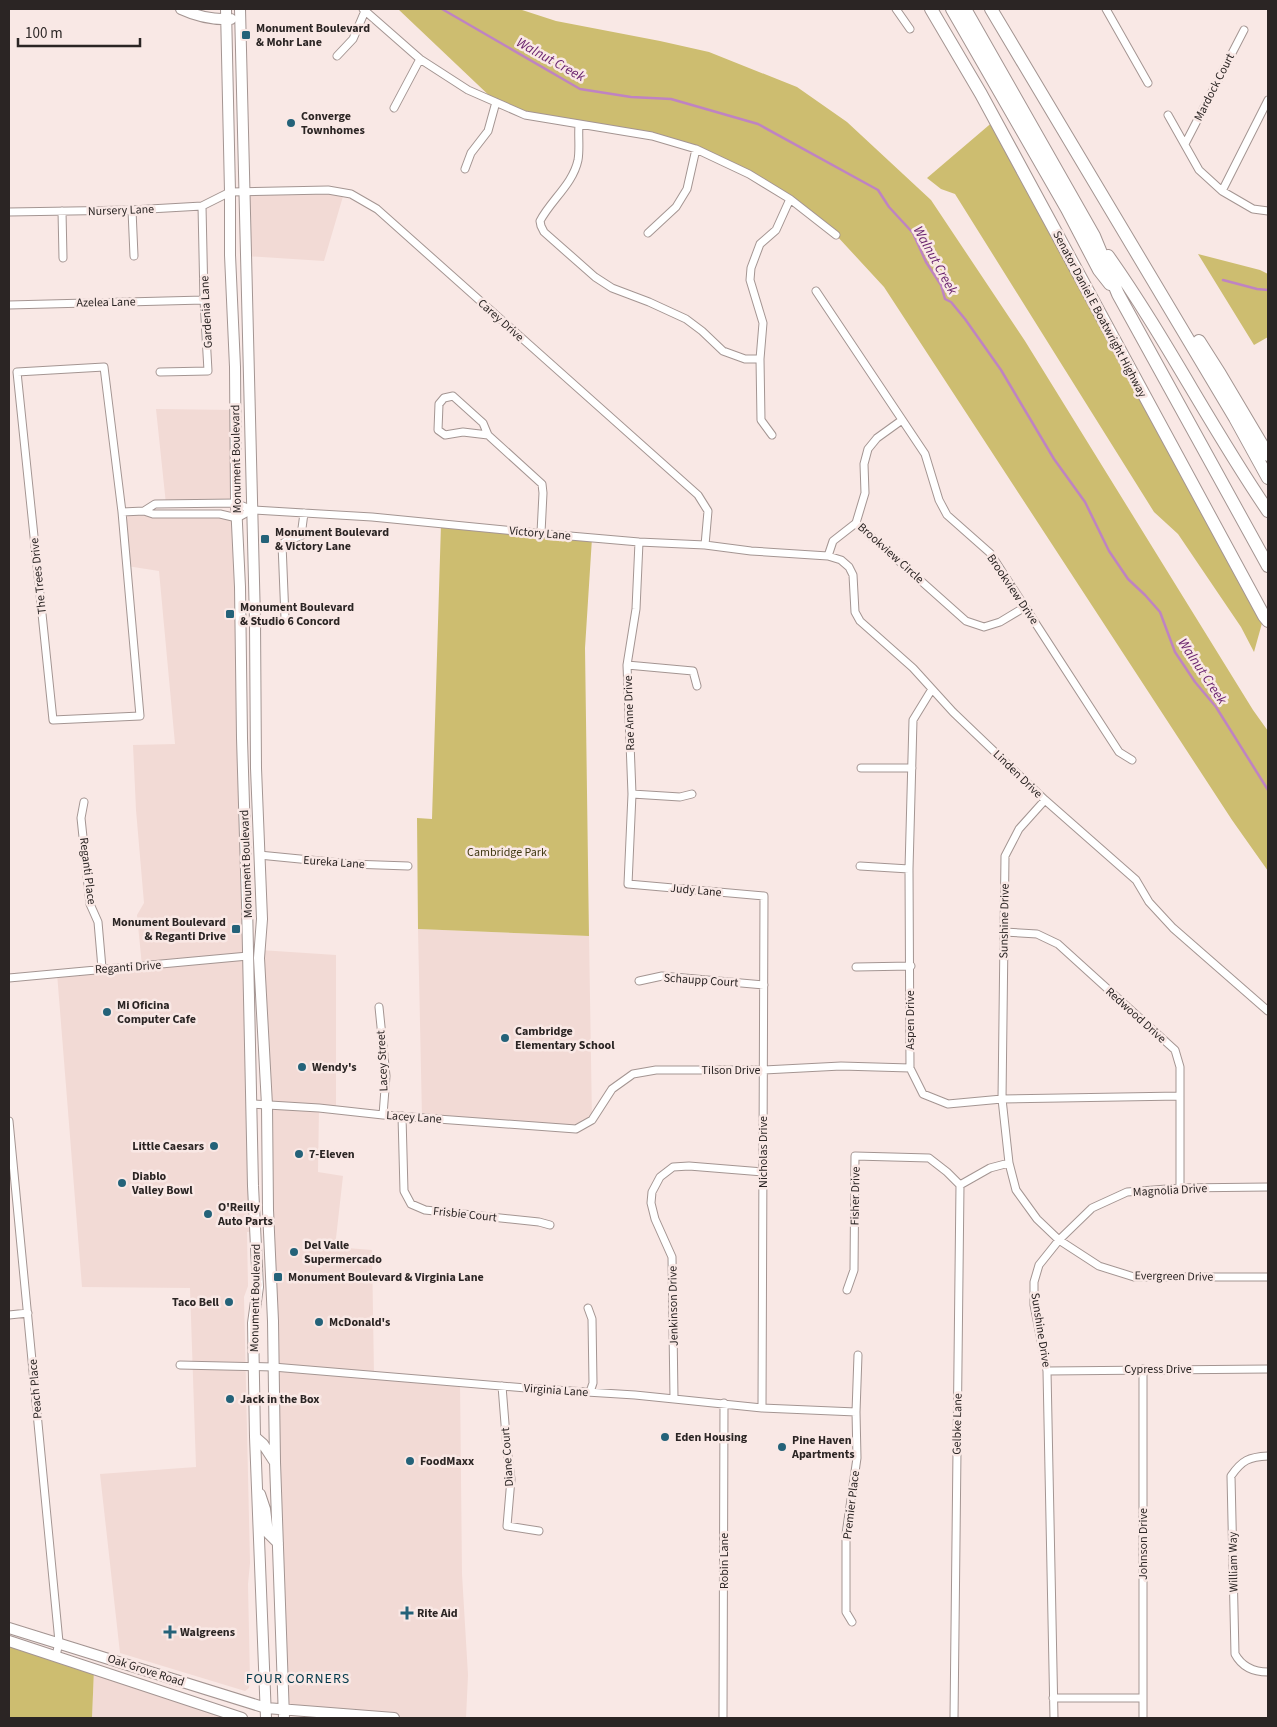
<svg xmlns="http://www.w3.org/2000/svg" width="1277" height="1727" font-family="'Source Sans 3',sans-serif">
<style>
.built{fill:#f2dad5}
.green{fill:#cdbd70}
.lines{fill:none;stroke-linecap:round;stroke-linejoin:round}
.stream{stroke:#bf83c2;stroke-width:2.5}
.street-casing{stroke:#a49592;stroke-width:9}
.secondary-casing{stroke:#a49592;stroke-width:12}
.highway-casing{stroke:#a49592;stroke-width:14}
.street{stroke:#fff;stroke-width:7}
.secondary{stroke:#fff;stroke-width:10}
.highway{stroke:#fff;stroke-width:12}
.poi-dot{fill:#246279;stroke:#f9e8e5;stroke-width:2}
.labels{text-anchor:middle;stroke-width:5;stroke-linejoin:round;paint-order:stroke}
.poi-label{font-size:12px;font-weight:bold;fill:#2b2524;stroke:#f9e8e5;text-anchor:start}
.street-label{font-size:12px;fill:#2b2524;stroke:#f9e8e5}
.park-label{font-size:12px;fill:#413913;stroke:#f9e8e5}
.water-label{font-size:14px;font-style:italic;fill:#671f6c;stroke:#f9e8e5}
.neighbourhood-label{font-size:14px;letter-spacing:1px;fill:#02394a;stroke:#f9e8e5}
</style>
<rect width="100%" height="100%" fill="#f9e8e5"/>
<path class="built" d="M244 192 344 193 324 261 246 256Z
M156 409 235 410 236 503 166 504Z
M122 512 237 518 256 1231 247 1232 248 1286 244 1297 250 1563 248 1584 250 1681 249 1688 245 1691 120 1653 100 1474 196 1467 190 1288 82 1287 57 973 142 966 137 915 144 903 136 810 133 745 175 744 159 571 127 566Z
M418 929 589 936 592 1120 576 1129 422 1117Z
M260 950 336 955V1110L319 1108 318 1172 343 1176 335 1247 372 1250 374 1375 460 1382 462 1574 468 1675 466 1718H394L284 1709Z
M94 1669 242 1718H92Z"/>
<path class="green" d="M398 9H519L556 21 660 41 709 52 797 87 847 122 931 200 1025 341 1253 710 1268 731V871L1232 820 884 287 836 235 790 199 696 149 652 136 525 115 496 102Z
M995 120 1264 616 1254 652 1241 627 1178 534 1154 512 955 194 941 189 927 178Z
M1198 254 1260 270 1268 274V337L1254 345Z
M441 524 592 538 585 648 589 936 418 929 417 818 432 819Z
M9 1641 94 1669 92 1718H9Z"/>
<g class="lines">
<path class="stream" d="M442 9 580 89 631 97 671 99 758 124 878 190 889 207 913 233 926 262 941 285 945 299 951 302 965 319 1001 370 1054 459 1085 502 1109 551 1128 579 1145 595 1160 612 1175 652 1195 682 1216 707 1268 790
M1223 280 1257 289 1268 290"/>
<defs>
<path id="street" d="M363 9 420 59 468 90 525 115 652 136 696 149 749 174 790 199 836 235
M896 9 910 29
M1106 9 1148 83
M337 56 353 39 365 11
M394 108 420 59
M1168 115 1199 170 1222 191 1253 209 1268 211
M579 125C578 136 580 149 578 160 573 184 551 200 540 221L541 226 544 232 595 277 612 288 649 302 686 319 702 331 723 351 745 359H760
M1185 144 1244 30
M465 169 471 153 488 131 496 102
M1222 191 1268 100
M132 210 134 256
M62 211 63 258
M9 212 132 210 202 206 230 192 328 190 351 194 377 209 698 495 708 511 705 545
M648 233 676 207 687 189 696 149
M816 291 925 454 939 500 947 515 990 553 1119 752 1132 760
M9 305 204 300
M104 367 122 512 140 716 53 720 17 372Z
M160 372 208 371 204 300 202 206
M902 420 877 438 868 449 864 464 865 493 856 523 966 621 984 627 1000 622 1025 607
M488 435 463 432 445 435 438 430 439 404 444 398 453 396 483 423 488 435 542 484 543 493 541 533
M772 435 761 420 760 359 763 323 750 280 751 268 760 244 776 230 790 199
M252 510 237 518 220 514H153L144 511 155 504 236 503 252 510 372 517 547 534 639 542 705 545 751 551 828 556 841 560 849 567 853 575 855 612 860 621 913 668 953 712 1045 800 1136 880 1149 902 1173 928 1268 1011
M122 512 144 511
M639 542 636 609 627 665 632 794 628 884 764 896 762 1408
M828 556 833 541 856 523
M285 618 282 544 286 541 301 536 304 513
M627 665 693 671 697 686
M932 689 913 720 909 869 910 1068 923 1094 948 1104 1002 1099 1180 1096
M861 768H912
M632 794 680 797 692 794
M1045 800 1019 829 1005 856 1002 1099 1009 1163 1016 1190 1037 1219 1059 1240 1039 1265 1034 1282V1305L1047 1371 1054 1718
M84 802 81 818 90 904 98 922 102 968
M259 855 351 864 408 866
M860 866 909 869
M1004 932 1037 934 1058 944 1175 1050 1180 1067V1188
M856 967 911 966
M9 978 248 956
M639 981 662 976 764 985
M379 1007 386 1076 383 1115
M252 1104 319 1108 383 1115 576 1129 592 1120 612 1089 633 1074 656 1070H764L841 1066 910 1068
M402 1116 404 1191 411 1204 425 1210 539 1222 550 1225
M9 1121 59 1642 56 1656
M1268 1187 1180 1188 1127 1192 1092 1208 1059 1240 1099 1266 1134 1277H1268
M847 1290 854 1270 855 1156 929 1158 947 1172 960 1185
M588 1308 592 1319 593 1383 590 1392
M9 1315 28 1313
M180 1365 273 1367 538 1389 635 1395 762 1408 856 1412
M1047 1371 1268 1369
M502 1386 507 1449 511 1479 507 1526 539 1531
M674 1398 672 1257 655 1219 651 1203 652 1192 660 1177 673 1167 689 1166 763 1172
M1268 1456C1249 1457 1242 1460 1231 1476L1235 1654C1242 1667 1253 1672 1268 1672
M852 1622 846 1612V1534L857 1458 856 1412 858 1355
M1053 1698H1143
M723 1718 724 1403
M954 1718 960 1185 990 1168 1009 1163
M1143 1718V1369"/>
<path id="secondary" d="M181 9C196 16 213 20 231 19
M226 9 230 192V255L235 367 236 503 240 587 242 738 247 904 253 1186 258 1287 253 1323 255 1437 266 1718
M240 9 255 622 256 768 262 919 259 958 267 1105 268 1210 273 1321 275 1462 284 1718
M255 1437 263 1444 274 1461
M260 1494 265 1509 268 1533 278 1543
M9 1628 266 1708 394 1718
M9 1641 242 1718"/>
<path id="highway" d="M931 9 981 94 1264 616 1268 621
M952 9 1067 209 1099 270 1110 284
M965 9 1094 236 1118 294 1268 566
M991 9 1235 418 1268 478
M1108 256C1166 338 1211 428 1268 511
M1199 341 1220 374 1268 455"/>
</defs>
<use href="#street" class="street-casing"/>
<use href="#secondary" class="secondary-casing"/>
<use href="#highway" class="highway-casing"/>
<use href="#street" class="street"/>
<use href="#secondary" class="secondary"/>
<use href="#highway" class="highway"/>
</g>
<g class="poi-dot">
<rect x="241" y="30" width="10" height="10" rx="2.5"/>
<circle cx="291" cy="123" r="5"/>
<rect x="260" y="534" width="10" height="10" rx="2.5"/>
<rect x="225" y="609" width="10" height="10" rx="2.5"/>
<rect x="231" y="924" width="10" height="10" rx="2.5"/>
<circle cx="107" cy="1012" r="5"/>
<circle cx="505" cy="1038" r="5"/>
<circle cx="302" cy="1067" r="5"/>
<circle cx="214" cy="1146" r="5"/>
<circle cx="299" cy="1154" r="5"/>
<circle cx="122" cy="1183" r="5"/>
<circle cx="208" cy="1214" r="5"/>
<circle cx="294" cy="1252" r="5"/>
<rect x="273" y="1272" width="10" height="10" rx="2.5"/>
<circle cx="229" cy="1302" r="5"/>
<circle cx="319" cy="1322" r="5"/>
<circle cx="230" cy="1399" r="5"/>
<circle cx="665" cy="1437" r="5"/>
<circle cx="782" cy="1447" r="5"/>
<circle cx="410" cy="1461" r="5"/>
<path d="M404.5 1605.5h5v5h5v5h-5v5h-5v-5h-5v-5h5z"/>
<path d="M167.5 1624.5h5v5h5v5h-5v5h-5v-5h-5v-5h5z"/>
</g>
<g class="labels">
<g class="poi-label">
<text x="256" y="32">Monument Boulevard<tspan x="256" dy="14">&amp; Mohr Lane</tspan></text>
<text x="301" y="120">Converge<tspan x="301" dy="14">Townhomes</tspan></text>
<text x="275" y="536">Monument Boulevard<tspan x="275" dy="14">&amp; Victory Lane</tspan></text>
<text x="240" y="611">Monument Boulevard<tspan x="240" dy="14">&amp; Studio 6 Concord</tspan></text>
<text x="226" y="926" text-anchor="end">Monument Boulevard<tspan x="226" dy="14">&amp; Reganti Drive</tspan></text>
<text x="117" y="1009">Mi Oficina<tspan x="117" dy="14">Computer Cafe</tspan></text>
<text x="515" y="1035">Cambridge<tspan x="515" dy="14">Elementary School</tspan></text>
<text x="312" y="1071">Wendy's</text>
<text x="204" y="1150" text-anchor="end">Little Caesars</text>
<text x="309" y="1158">7-Eleven</text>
<text x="132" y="1180">Diablo<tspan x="132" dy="14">Valley Bowl</tspan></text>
<text x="218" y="1211">O'Reilly<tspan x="218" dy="14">Auto Parts</tspan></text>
<text x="304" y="1249">Del Valle<tspan x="304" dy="14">Supermercado</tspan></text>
<text x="288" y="1281">Monument Boulevard &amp; Virginia Lane</text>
<text x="219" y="1306" text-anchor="end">Taco Bell</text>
<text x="329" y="1326">McDonald's</text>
<text x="240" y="1403">Jack in the Box</text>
<text x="675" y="1441">Eden Housing</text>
<text x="792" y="1444">Pine Haven<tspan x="792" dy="14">Apartments</tspan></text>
<text x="420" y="1465">FoodMaxx</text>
<text x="417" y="1617">Rite Aid</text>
<text x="180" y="1636">Walgreens</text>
</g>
<g class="street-label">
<text transform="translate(1214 87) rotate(-63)" y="4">Mardock Court</text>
<text transform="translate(121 210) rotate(-2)" y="4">Nursery Lane</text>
<text transform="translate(106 302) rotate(-1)" y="4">Azelea Lane</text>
<text transform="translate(206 312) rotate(-93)" y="4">Gardenia Lane</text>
<text transform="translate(1100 314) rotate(62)" y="4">Senator Daniel E Boatwright Highway</text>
<text transform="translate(501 320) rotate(42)" y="4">Carey Drive</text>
<text transform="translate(236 459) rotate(-91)" y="4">Monument Boulevard</text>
<text transform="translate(540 533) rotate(5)" y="4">Victory Lane</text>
<text transform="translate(891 553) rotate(42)" y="4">Brookview Circle</text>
<text transform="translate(38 576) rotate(-96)" y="4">The Trees Drive</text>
<text transform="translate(1013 589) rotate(56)" y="4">Brookview Drive</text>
<text transform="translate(629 713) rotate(-92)" y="4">Rae Anne Drive</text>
<text transform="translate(1018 774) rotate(44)" y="4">Linden Drive</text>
<text transform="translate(334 862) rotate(4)" y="4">Eureka Lane</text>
<text transform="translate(246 864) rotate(-92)" y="4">Monument Boulevard</text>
<text transform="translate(88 871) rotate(83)" y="4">Reganti Place</text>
<text transform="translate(696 890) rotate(5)" y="4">Judy Lane</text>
<text transform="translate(1004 921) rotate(-89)" y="4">Sunshine Drive</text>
<text transform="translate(128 967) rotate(-4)" y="4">Reganti Drive</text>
<text transform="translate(701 980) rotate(4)" y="4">Schaupp Court</text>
<text transform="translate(1136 1015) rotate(42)" y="4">Redwood Drive</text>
<text transform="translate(910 1020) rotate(-90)" y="4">Aspen Drive</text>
<text transform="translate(382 1061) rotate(-93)" y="4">Lacey Street</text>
<text x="731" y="1074">Tilson Drive</text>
<text transform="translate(414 1117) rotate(4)" y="4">Lacey Lane</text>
<text transform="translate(763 1152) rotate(-90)" y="4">Nicholas Drive</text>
<text transform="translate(1170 1190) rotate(-3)" y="4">Magnolia Drive</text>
<text transform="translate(855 1196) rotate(-89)" y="4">Fisher Drive</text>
<text transform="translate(465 1214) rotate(6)" y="4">Frisbie Court</text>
<text transform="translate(1174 1276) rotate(1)" y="4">Evergreen Drive</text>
<text transform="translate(255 1298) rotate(-89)" y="4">Monument Boulevard</text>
<text transform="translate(673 1306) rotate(-91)" y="4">Jenkinson Drive</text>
<text transform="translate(1041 1330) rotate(81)" y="4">Sunshine Drive</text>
<text x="1158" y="1373">Cypress Drive</text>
<text transform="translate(35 1389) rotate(-95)" y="4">Peach Place</text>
<text transform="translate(556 1390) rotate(4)" y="4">Virginia Lane</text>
<text transform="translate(957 1424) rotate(-89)" y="4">Gelbke Lane</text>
<text transform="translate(507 1457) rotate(-94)" y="4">Diane Court</text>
<text transform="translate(851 1505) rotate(-83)" y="4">Premier Place</text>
<text transform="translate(1143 1544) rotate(-90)" y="4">Johnson Drive</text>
<text transform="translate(724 1561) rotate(-90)" y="4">Robin Lane</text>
<text transform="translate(1233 1562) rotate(-91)" y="4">William Way</text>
<text transform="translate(146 1670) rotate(18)" y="4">Oak Grove Road</text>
</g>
<g class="park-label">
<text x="507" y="856">Cambridge Park</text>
</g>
<g class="water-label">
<text transform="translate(551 59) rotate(29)" y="5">Walnut Creek</text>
<text transform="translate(936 260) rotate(61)" y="5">Walnut Creek</text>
<text transform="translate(1203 671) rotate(56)" y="5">Walnut Creek</text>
</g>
<g class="neighbourhood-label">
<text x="298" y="1683">FOUR CORNERS</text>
</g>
</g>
<rect width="1277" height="1727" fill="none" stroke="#2b2524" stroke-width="20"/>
<path d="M18 38v8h122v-8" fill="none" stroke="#2b2524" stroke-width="2.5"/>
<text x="25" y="38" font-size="15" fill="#2b2524" stroke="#f9e8e5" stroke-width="4" paint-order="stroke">100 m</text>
</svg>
